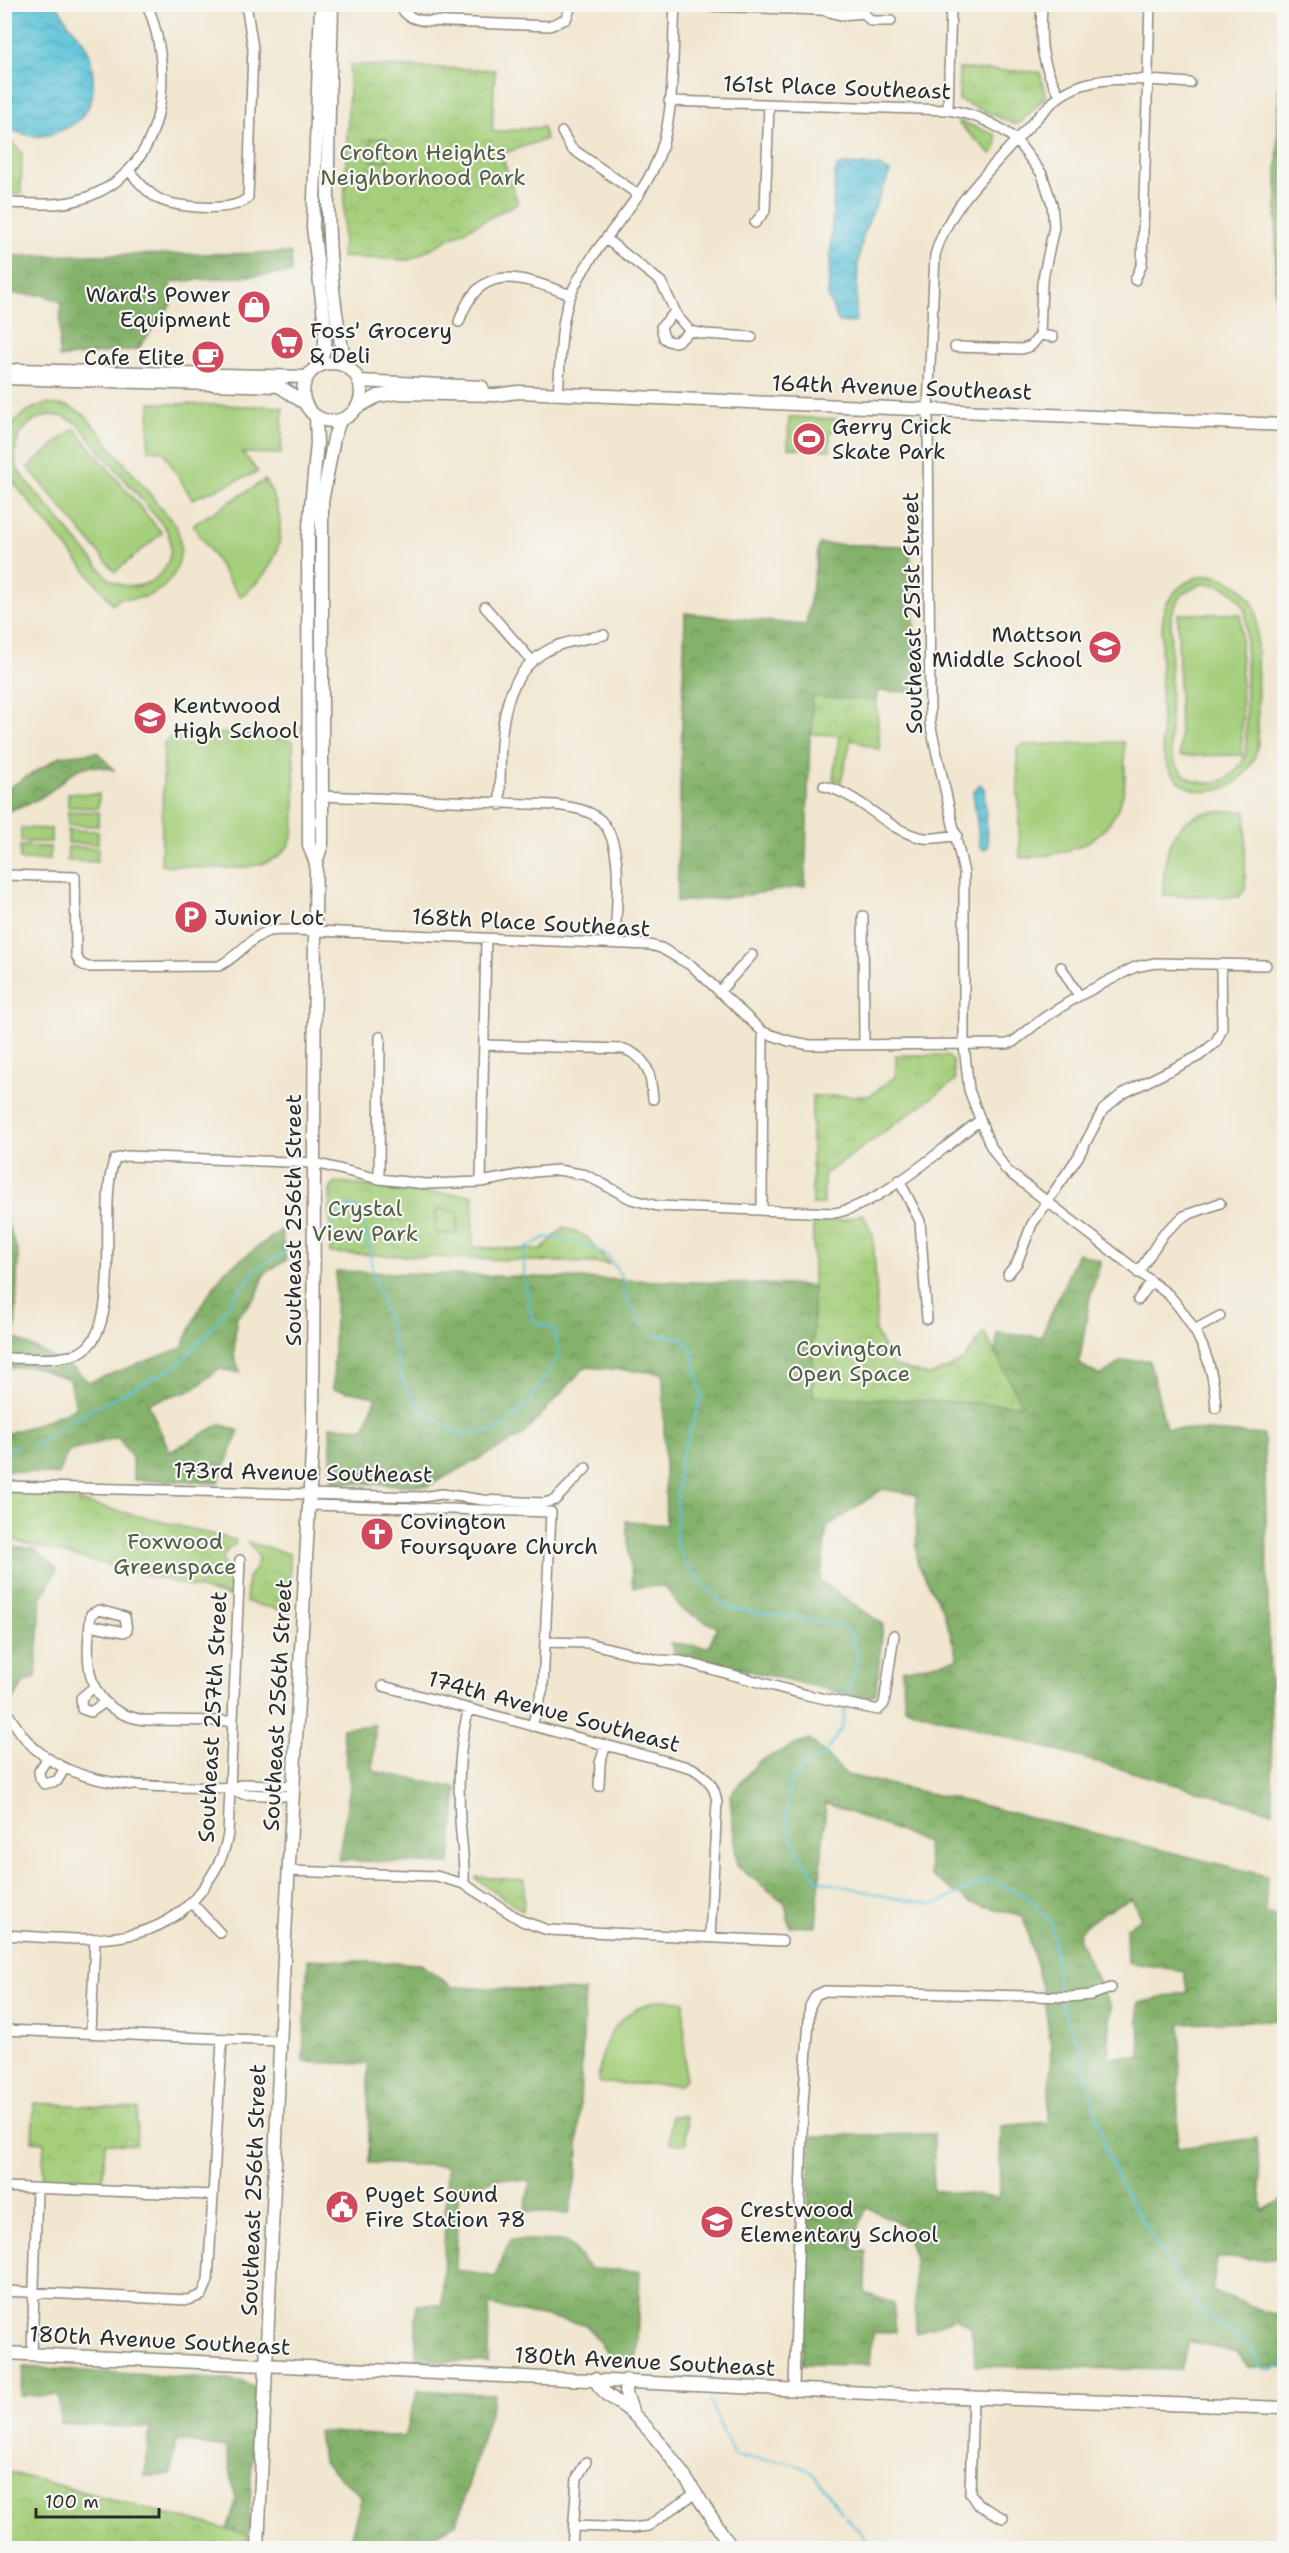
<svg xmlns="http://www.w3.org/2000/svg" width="1289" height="2553" font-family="'Shantell Sans',sans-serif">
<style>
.forest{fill:url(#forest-crowns);stroke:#586e4b;stroke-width:1.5;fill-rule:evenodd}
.park{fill:url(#park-crowns);stroke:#687d53;stroke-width:1.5}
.garden{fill:#a5cf7b;stroke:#687d53;stroke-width:1.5;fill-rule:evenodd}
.water{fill:url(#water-waves);stroke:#447782;stroke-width:1.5}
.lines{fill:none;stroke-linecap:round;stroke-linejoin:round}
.stream{stroke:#5cc3d9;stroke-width:2}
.street-casing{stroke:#8e887d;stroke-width:12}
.secondary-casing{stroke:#8e887d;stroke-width:15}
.street{stroke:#fff;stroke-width:9}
.secondary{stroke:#fff;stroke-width:12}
.labels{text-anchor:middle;stroke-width:4.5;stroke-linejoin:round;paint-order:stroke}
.street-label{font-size:22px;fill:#2b2b2b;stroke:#f6f6f2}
.park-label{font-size:22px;fill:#505c43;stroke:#f6f6f2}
.poi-label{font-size:22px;fill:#2b2b2b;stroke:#f6f6f2;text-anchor:start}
</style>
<defs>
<pattern id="forest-crowns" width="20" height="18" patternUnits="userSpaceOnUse" patternTransform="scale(1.5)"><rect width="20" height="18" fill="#84b26b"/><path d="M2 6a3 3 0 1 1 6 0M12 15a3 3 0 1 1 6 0" fill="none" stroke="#6c9158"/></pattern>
<pattern id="park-crowns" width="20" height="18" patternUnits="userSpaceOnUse" patternTransform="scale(1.5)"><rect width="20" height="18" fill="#a5cf7b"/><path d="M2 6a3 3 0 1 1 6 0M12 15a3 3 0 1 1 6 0" fill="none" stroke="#8eb26a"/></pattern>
<pattern id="water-waves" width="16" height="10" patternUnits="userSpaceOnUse" patternTransform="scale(1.5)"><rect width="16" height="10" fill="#5cc3d9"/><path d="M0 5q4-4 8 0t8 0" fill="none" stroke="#4c9fb0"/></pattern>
</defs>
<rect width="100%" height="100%" fill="#f6f6f2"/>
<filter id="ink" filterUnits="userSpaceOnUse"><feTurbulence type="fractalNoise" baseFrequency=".0167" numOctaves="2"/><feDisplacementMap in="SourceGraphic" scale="12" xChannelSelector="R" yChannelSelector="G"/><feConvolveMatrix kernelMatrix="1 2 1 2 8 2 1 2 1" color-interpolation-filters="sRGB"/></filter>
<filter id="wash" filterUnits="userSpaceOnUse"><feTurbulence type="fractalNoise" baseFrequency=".008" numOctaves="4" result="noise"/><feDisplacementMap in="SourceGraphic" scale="24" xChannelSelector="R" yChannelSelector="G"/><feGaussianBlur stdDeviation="1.35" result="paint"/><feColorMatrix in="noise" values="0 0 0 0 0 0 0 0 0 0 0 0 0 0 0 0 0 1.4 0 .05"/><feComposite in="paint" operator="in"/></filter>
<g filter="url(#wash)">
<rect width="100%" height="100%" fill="#f1e6cf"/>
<path class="forest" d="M1284 4V307L1275 308 1280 5Z
M291 253V273L171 282V304L138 349 59 358 61 302 45 295 5 294V256Z
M819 544 910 546 917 692 877 691 876 733 810 732 805 886 734 897 677 902 685 613 806 625Z
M97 752 114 770C72 757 71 780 40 798 29 804 16 808 5 812V790L61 756Z
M4 1214 18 1253 15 1338 75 1369 89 1382 182 1348 200 1307 225 1271 281 1230 286 1260 265 1273 257 1295 236 1318 234 1356 241 1373 219 1369 194 1389 148 1403 170 1452 220 1424 239 1431 218 1483 134 1480 132 1458 118 1437 68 1452 58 1475 5 1470V1434L35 1425 76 1408 70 1379 30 1366 5 1369Z
M1078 1253 1101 1261 1090 1297 1079 1364 1100 1376 1122 1361 1149 1360 1166 1428 1264 1435 1273 1812 905 1708 902 1670 958 1659 943 1610 917 1562 916 1495 883 1489 827 1527 820 1581 883 1624 876 1693 867 1699 675 1653 670 1643 709 1647 717 1627 681 1609 665 1586 633 1587 626 1521 666 1525 663 1373 585 1367 522 1436 428 1486 332 1482 330 1426 365 1428 376 1397 333 1389 336 1271 854 1287 872 1372 994 1381 997 1333 1041 1337Z
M5 1545 34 1549 57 1569 41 1599 36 1677 24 1682 13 1701 5 1680 4 1610 7 1592Z
M375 1725 373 1771 457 1788 450 1864 338 1860 350 1787 342 1728Z
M809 1739 847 1775 973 1803 1267 1876 1265 1913 1284 1918V2020L1181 2023 1177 2148 1257 2138 1262 2211 1284 2198V2259L1217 2258 1212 2290 1265 2312 1284 2316V2368L1248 2367 1238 2353 1189 2341 1181 2370 976 2366 971 2326 955 2318 916 2333 914 2258 903 2225 867 2207 851 2245 866 2252 865 2293 893 2303 896 2331 872 2334 869 2365 802 2364 811 2136 934 2134 933 2190 999 2198 1001 2126 1048 2122 1051 2045 1042 1987 1023 1916 969 1902 931 1875 926 1842 826 1803 816 1926 790 1927 785 1903 737 1866 730 1795 759 1761ZM1131 1898 1141 1918 1126 1928 1127 1962 1184 1971 1187 1992 1138 2003 1141 2058 1108 2056 1111 2008 1079 1941 1080 1930 1103 1913Z
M308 1959 421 1964 452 1987 585 1991 577 2170 569 2214 525 2211 530 2181 501 2178 458 2190 456 2270 495 2277 510 2240 567 2241 590 2269 640 2271 636 2366 616 2365 586 2325 489 2305 488 2362 416 2361V2305H442L447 2166 369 2163 368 2064 303 2062Z
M24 2367 240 2381 255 2388 248 2548H5L4 2471 227 2530 236 2501 226 2448 176 2440 171 2475 145 2476 150 2428 60 2423 59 2396H20Z
M418 2390 495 2395 457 2523 429 2537 428 2548H335L350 2538 362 2497 322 2461 318 2431 404 2437Z"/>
<path class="park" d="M350 65 495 70 492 130 496 132 543 127 546 139 501 154 518 203 409 260 342 257Z
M959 69 1040 72 1046 96 1020 123 1014 124 959 100Z
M959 121 996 135 997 147 991 154 958 123Z
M5 137 22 152 21 194H5Z
M812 697 876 700 880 750 851 739 841 782 833 779 839 735 812 734Z
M896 1055H946L953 1061 955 1081 824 1175V1204H812V1096H869L896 1076Z
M340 1182 398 1191 473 1195V1247L541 1250 564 1227 587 1237 609 1264 330 1253V1190L334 1184Z
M863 1214 873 1236 877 1301 875 1331 893 1365 930 1376 963 1361 984 1332 1022 1405 813 1396V1221H840Z
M4 1488 33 1490 236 1540V1544L231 1546C213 1565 229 1565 232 1581 232 1586 231 1592 231 1597L5 1538Z
M247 1542 290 1554 289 1612 246 1602 248 1577 256 1568 258 1558 256 1552Z
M476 1877 525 1880 523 1911 476 1879Z
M34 2103 138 2109 136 2145 105 2143 103 2181 42 2182 44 2142 32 2141Z
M4 2471 248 2535V2548H5Z"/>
<path class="garden" d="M387 138 388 161H372L371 139Z
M150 403 283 407 281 454 243 453 258 472 192 499 163 451 148 450Z
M48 404 68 406 85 415 176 526C192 564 164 605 121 598L113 604 5 472C4 437 8 412 48 404ZM50 415 65 417 78 424 167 530C183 569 142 602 108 578L19 472C8 446 22 420 50 415Z
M789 417 838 419V431H830V450L788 448Z
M74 428 162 533 115 572 28 467Z
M265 480C292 526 283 566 240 597L193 525Z
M1210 575C1234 579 1251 591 1257 615L1258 743C1247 809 1166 806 1162 744 1162 718 1158 622 1166 605 1175 587 1191 577 1210 575ZM1201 584C1223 582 1240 593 1246 614V752C1233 797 1175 792 1170 745L1171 615 1181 595Z
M1178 614H1241L1242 755 1180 756Z
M175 733 257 734 293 741C293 762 298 820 292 838 278 881 196 866 161 865L164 743Z
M1124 742C1124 760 1127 782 1122 798 1106 847 1064 855 1020 858L1017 749 1023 745Z
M68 793 99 794 98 808 68 807Z
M68 811 99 812 98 826 68 825Z
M1246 811 1245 890 1239 897 1163 895C1165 861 1164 825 1204 813 1216 810 1233 812 1246 811Z
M21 828 51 829V842H21Z
M68 830 98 831V844L68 843Z
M20 846 50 847V860H20Z
M68 847 98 848 97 862 67 861Z
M436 1210 458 1211 457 1234 435 1233Z
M659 2000 684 2001 685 2079 679 2085 598 2083C601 2039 615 2013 659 2000Z
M671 2116H686V2144H670Z"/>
<path class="water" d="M4 5H58C65 25 80 33 88 50 91 56 91 62 92 68 98 104 84 126 47 135 33 138 14 134 5 123Z
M844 164 879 166 890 172 864 232 858 262 856 319 854 323 839 322 828 297 835 174 837 167Z
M980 784 984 788 988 847 984 850 980 846 973 792Z"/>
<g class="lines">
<path class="stream" d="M333 1225 339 1213 349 1205 359 1208 364 1222 374 1278 389 1323 404 1386 423 1412 459 1434 495 1431 526 1406 560 1354 554 1330 532 1320 524 1275 525 1249 546 1237 579 1242 607 1255 625 1281 626 1300 652 1335 680 1337 691 1348 702 1396 680 1459 677 1497 676 1542 687 1567 727 1608 843 1625C867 1659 857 1661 846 1697
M32 1445 38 1444 68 1422 178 1365 211 1329 257 1268 301 1243
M4 1450 18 1446
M845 1708 842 1728 822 1757 807 1764 790 1784 786 1821 800 1856 818 1880 888 1897 931 1904 941 1902 990 1879 1029 1898 1052 1923 1058 1992
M1060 2002 1079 2046 1105 2147 1120 2184 1170 2267 1201 2310 1251 2348 1263 2369 1272 2371 1284 2364
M710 2402 734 2456C763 2464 794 2452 817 2478 826 2489 832 2502 842 2512
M846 2517 874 2548"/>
</g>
</g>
<g filter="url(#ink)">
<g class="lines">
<defs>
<path id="street" d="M400 4C404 17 414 19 426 21L549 26 566 19 572 4
M865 4 864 13 871 21H891
M1042 4C1040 43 1040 62 1060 96
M675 5 822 10 841 15 864 13
M669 101 948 110C975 114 996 123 1016 140 1030 127 1043 109 1059 97 1094 70 1149 81 1190 83
M948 110 951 4
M562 132 571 148 639 195
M129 171C139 182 148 194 161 200 179 208 236 213 248 197L253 48 246 4
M4 203C29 203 55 207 78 200 165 175 177 78 147 4
M755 223 765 211 769 104
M606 239 661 282 678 317 690 331 705 334 752 337
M1135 280 1142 264 1150 4
M675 312 661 327 664 338C675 347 682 339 690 331
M459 322C480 259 522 277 571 295
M1040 335 1053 337
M955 347 1022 349 1031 346 1040 335 1042 283 1054 227 1052 204 1042 174 1016 140C985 176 948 208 935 255L928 409 930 723 964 873V1046L969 1090 989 1143 1006 1170 1169 1295C1199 1329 1214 1363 1216 1408
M558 394C561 362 559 324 571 294 592 246 635 211 656 163 676 120 672 52 675 4
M485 607 532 661
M824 786C864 796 887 832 924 838 934 839 946 837 957 835
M320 796 556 805C568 807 581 808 592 814 629 833 615 908 615 943
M500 805C501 747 493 670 559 645 574 640 590 638 604 635
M4 875 75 877 76 955 80 963 87 967 219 966C238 957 252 935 270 931 278 930 287 930 294 930L650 945 661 948 692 966 763 1032 789 1041 810 1045 1007 1044 1013 1042 1045 1017 1079 996 1135 967 1155 963 1266 965
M863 916 864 1044
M1061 967 1079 996
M719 992 752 955
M484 1045 624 1049C649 1058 651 1076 653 1099
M379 1179 380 1037
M899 1180 920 1221 927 1319
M481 1182 486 939
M762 1210 763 1032
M1138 1273 1164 1233 1184 1216 1220 1203
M1008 1274 1017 1263 1032 1224 1078 1157 1103 1110 1122 1094 1199 1056 1216 1042 1222 1029 1221 964
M1138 1300 1151 1282
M1196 1329 1220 1316
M4 1358C26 1358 52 1361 73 1355 129 1341 95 1203 115 1159L126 1156 315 1163 379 1179 426 1184 481 1182 534 1172 558 1170 586 1175 631 1199 657 1206 834 1213C877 1207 943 1148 979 1121
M4 1486 422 1497 442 1494 483 1500 544 1503 555 1500 586 1468
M310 1505 551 1512 543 1688 532 1726
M90 1625 124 1632 127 1630 125 1617 99 1610 91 1614C85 1662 83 1710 144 1720L232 1721
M545 1642 588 1643 658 1660 681 1661 807 1695 878 1710 884 1704 894 1635
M383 1686 692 1768C707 1777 715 1785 717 1803L710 1938
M94 1687 81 1698 82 1709 91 1712 105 1702
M4 1708C14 1723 24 1740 38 1751 90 1794 166 1785 229 1788
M48 1758 39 1771 40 1778 44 1784 57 1781 65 1768
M599 1786 600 1763 606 1745
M293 1796 243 1794 229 1788 245 1784 294 1786
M289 1871 436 1876 464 1884 522 1921 548 1930 782 1941
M464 1884C465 1861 461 1841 460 1819 458 1784 459 1743 469 1709
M192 1903 220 1933
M4 1935C74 1938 153 1954 201 1891 215 1872 224 1857 228 1834L240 1560
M4 2030 280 2041
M91 2031 95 1939
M4 2187 213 2195
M4 2291 188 2300 202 2295 208 2281 222 2040
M32 2355 37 2189
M794 2388 803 2105 810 2006 816 1995 825 1991 1069 1997 1091 1995 1111 1988
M973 2396 970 2493 977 2504 1003 2518
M574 2526 632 2528 648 2526 694 2494
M572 2548 577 2478 586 2462"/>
<path id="secondary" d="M332 4C330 125 318 248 346 366
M303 392a29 29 0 1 1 58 0a29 29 0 1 1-58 0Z
M319 366 325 346V325L313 227 321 4
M4 372 18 370 307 377
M4 378 279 386 306 404
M359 381 482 387
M356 408 378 396 397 393 496 395 518 392 1284 425
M316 416 317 443 308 538 309 846 316 863
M4 2353 932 2396 1284 2408
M595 2379C601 2394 621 2403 632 2413 672 2450 701 2504 732 2548
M626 2380V2393L632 2411
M258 2548 285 1935 313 1434 315 914 316 863 322 844V502L334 438 340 420"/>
</defs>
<use href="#street" class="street-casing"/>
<use href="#secondary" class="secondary-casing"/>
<use href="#street" class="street"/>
<use href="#secondary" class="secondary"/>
</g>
</g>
<defs>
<symbol id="shop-disc" viewBox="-11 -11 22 22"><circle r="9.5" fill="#d1495b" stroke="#f6f6f2"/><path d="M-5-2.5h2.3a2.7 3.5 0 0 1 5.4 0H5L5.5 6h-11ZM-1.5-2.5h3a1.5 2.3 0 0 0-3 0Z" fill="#fff"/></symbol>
<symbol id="supermarket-disc" viewBox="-11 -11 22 22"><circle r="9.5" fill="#d1495b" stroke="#f6f6f2"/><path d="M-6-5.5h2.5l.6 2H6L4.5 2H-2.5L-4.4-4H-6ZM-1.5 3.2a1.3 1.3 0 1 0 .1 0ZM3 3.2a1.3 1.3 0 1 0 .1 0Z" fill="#fff"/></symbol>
<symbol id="cafe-disc" viewBox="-11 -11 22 22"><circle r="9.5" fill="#d1495b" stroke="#f6f6f2"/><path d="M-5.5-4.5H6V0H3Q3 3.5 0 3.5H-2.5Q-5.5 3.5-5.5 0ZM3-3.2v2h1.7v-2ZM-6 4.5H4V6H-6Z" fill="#fff"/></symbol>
<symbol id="stadium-disc" viewBox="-11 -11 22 22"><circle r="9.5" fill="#d1495b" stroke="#f6f6f2"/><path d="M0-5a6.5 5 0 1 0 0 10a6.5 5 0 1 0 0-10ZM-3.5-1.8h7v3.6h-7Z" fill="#fff"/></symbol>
<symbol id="school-disc" viewBox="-11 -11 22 22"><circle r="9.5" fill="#d1495b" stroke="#f6f6f2"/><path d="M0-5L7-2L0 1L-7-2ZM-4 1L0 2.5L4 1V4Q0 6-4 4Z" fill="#fff"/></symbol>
<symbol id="parking-disc" viewBox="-11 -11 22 22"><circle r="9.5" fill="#d1495b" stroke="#f6f6f2"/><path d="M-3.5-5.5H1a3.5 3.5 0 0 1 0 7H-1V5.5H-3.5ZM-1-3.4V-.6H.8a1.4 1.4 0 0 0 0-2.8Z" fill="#fff"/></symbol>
<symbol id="church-disc" viewBox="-11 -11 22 22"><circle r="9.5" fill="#d1495b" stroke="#f6f6f2"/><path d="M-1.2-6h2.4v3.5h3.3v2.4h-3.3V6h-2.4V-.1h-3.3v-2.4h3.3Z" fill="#fff"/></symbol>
<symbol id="civic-disc" viewBox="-11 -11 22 22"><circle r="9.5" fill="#d1495b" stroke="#f6f6f2"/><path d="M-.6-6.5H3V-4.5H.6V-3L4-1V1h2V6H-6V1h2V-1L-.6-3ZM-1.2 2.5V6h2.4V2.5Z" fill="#fff"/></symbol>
</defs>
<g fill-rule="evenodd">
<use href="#shop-disc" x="235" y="288" width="38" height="38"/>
<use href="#supermarket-disc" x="268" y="324" width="38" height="38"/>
<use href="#cafe-disc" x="189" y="338" width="38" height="38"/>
<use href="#stadium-disc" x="790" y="420" width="38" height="38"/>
<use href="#school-disc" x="1086" y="628" width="38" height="38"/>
<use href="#school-disc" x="131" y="699" width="38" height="38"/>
<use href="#parking-disc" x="172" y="898" width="38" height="38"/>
<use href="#church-disc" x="358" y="1515" width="38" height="38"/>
<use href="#civic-disc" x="323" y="2188" width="38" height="38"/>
<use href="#school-disc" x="698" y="2203" width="38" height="38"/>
</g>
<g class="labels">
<g class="street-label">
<text transform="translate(837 87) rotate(2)" y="8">161st Place Southeast</text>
<text transform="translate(902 387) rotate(2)" y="8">164th Avenue Southeast</text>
<text transform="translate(912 613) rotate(-91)" y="8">Southeast 251st Street</text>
<text transform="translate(531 922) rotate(3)" y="8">168th Place Southeast</text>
<text transform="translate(293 1220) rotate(-90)" y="8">Southeast 256th Street</text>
<text transform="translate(303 1472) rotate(1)" y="8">173rd Avenue Southeast</text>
<text transform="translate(277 1705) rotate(-87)" y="8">Southeast 256th Street</text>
<text transform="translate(554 1711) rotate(15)" y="8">174th Avenue Southeast</text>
<text transform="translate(212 1717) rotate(-87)" y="8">Southeast 257th Street</text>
<text transform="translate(253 2190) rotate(-88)" y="8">Southeast 256th Street</text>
<text transform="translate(160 2340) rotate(3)" y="8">180th Avenue Southeast</text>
<text transform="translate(645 2361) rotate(3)" y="8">180th Avenue Southeast</text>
</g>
<g class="park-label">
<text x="423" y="160">Crofton Heights<tspan x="423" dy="25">Neighborhood Park</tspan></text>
<text x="365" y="1216">Crystal<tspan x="365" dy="25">View Park</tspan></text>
<text x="849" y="1356">Covington<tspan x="849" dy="25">Open Space</tspan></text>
<text x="175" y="1549">Foxwood<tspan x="175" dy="25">Greenspace</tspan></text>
</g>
<g class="poi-label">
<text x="231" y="302" text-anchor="end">Ward's Power<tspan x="231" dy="25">Equipment</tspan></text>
<text x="310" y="338">Foss' Grocery<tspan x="310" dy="25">&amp; Deli</tspan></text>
<text x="185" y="365" text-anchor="end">Cafe Elite</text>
<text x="832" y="434">Gerry Crick<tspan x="832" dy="25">Skate Park</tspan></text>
<text x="1082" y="642" text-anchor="end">Mattson<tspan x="1082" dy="25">Middle School</tspan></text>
<text x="173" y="713">Kentwood<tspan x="173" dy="25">High School</tspan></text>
<text x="214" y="925">Junior Lot</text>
<text x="400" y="1529">Covington<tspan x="400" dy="25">Foursquare Church</tspan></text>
<text x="365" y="2202">Puget Sound<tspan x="365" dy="25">Fire Station 78</tspan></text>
<text x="740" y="2217">Crestwood<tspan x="740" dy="25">Elementary School</tspan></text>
</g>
</g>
<rect width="1289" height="2553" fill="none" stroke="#f6f6f2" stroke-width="24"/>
<path d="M36 2508v9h123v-9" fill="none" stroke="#2b2b2b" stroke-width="3"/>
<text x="45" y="2508" font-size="18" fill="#2b2b2b" stroke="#f6f6f2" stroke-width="4.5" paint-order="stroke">100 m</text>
</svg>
